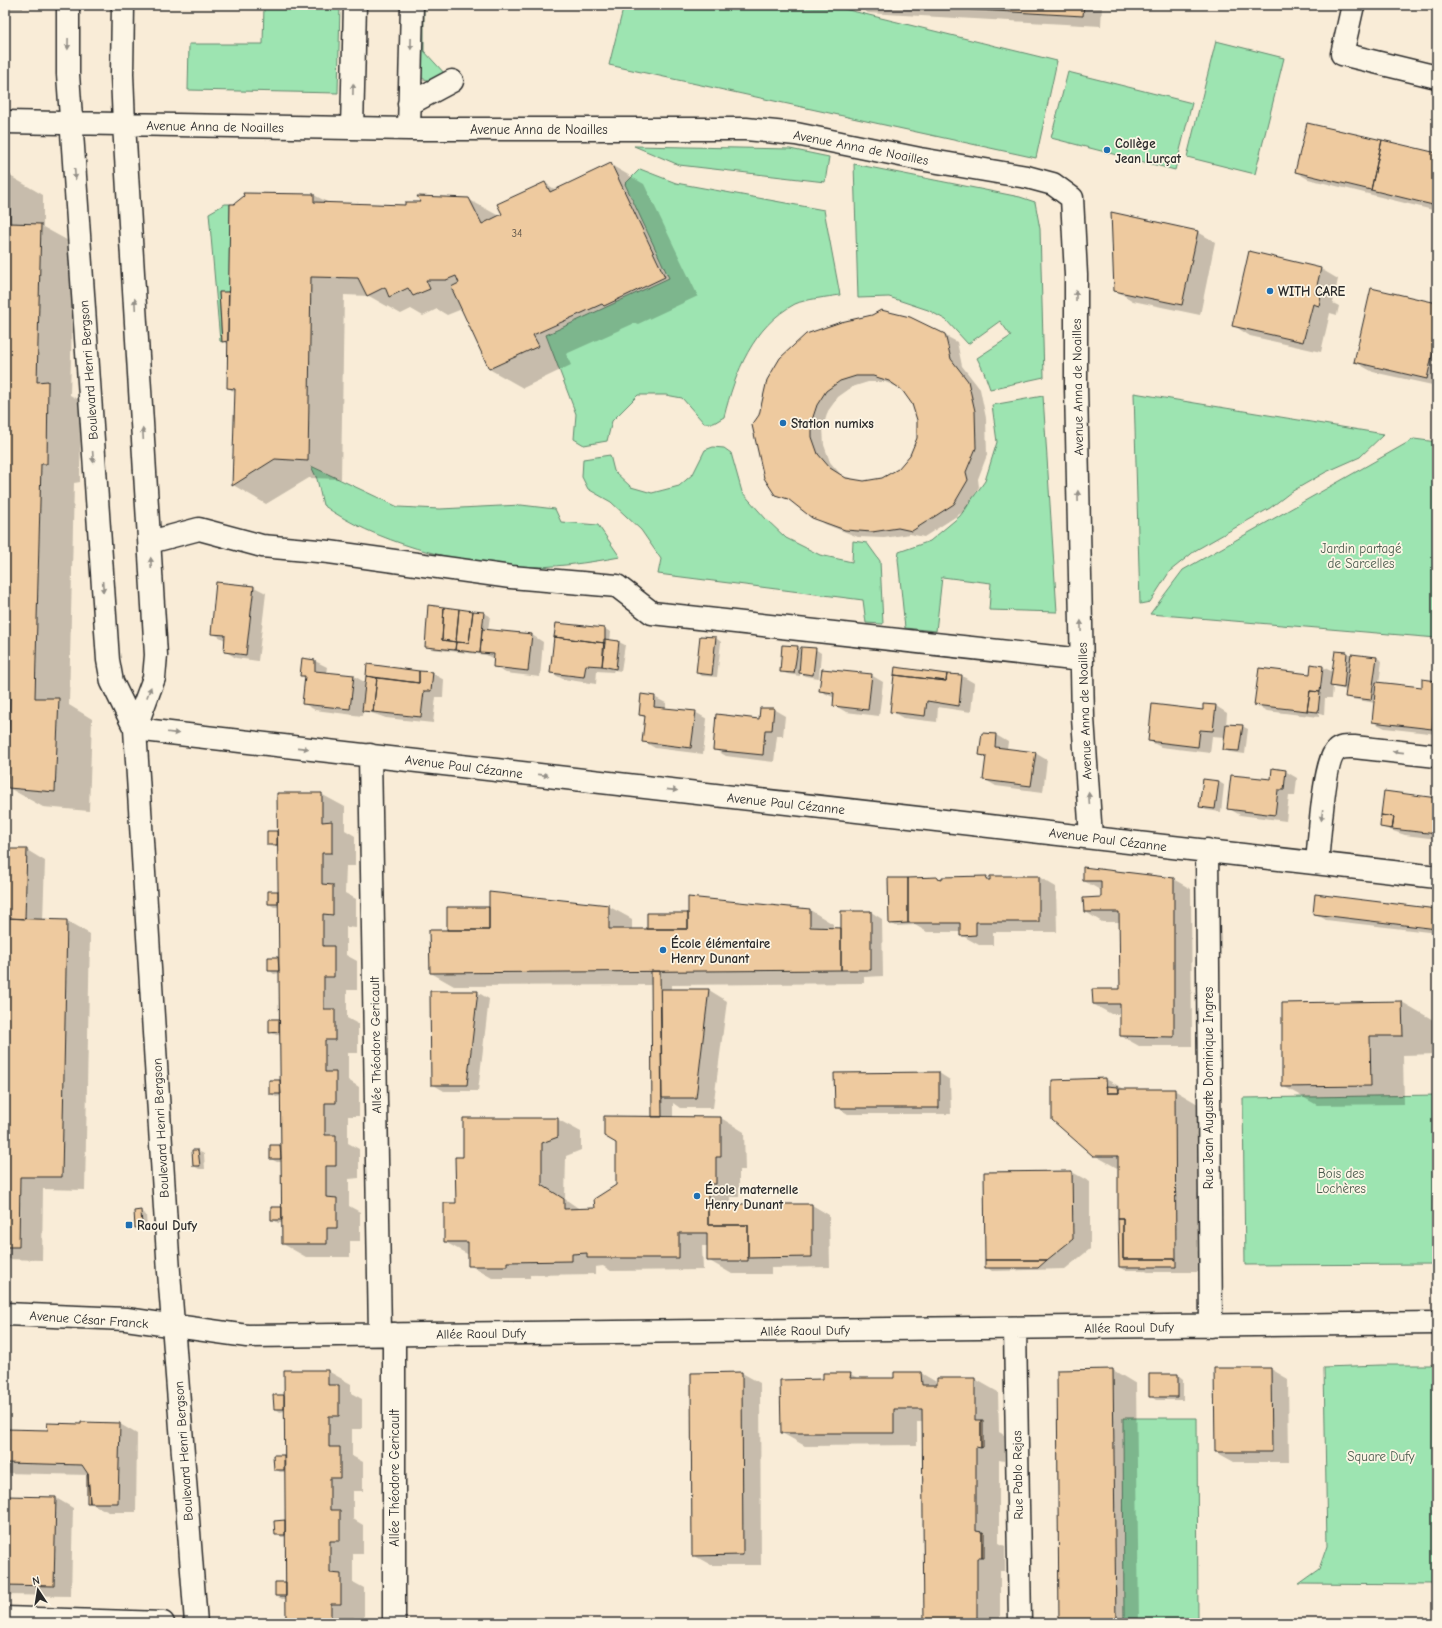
<svg xmlns="http://www.w3.org/2000/svg" width="1442" height="1628" font-family="'Comic Neue',sans-serif">
<style>
.green{fill:#9de4b1;stroke:#64886e}
.shadow{fill:#0003;fill-rule:evenodd}
.building{fill:#eeca9f;stroke:#2b2b2b;fill-rule:evenodd}
.lines{fill:none;stroke-linecap:round;stroke-linejoin:round}
.minor-casing{stroke:#2b2b2b;stroke-width:25}
.minor{stroke:#fcf5e5;stroke-width:22}
.oneway{fill:#949088}
.poi-dot{fill:#1f6fb2;stroke:#fcf5e5;stroke-width:1.5}
.labels{text-anchor:middle;stroke-width:3.5;stroke-linejoin:round;paint-order:stroke}
.number-label{font-size:11px;fill:#5c5348}
.street-label{font-size:13px;fill:#2b2b2b;stroke:#fcf5e5}
.poi-label{font-size:13px;font-weight:bold;fill:#2b2b2b;stroke:#fcf5e5;text-anchor:start}
.park-label{font-size:13px;fill:#48594c;stroke:#fcf5e5}
</style>
<rect width="100%" height="100%" fill="#f9ecd7"/>
<filter id="ink" filterUnits="userSpaceOnUse"><feTurbulence type="fractalNoise" baseFrequency=".025" numOctaves="2"/><feDisplacementMap in="SourceGraphic" scale="8" xChannelSelector="R" yChannelSelector="G"/><feConvolveMatrix kernelMatrix="1 2 1 2 8 2 1 2 1" color-interpolation-filters="sRGB"/></filter>
<g filter="url(#ink)">
<path class="green" d="M264 5H340L338 93 188 90 189 44H263Z
M418 5H424V51L446 75C438 79 429 83 420 77Z
M624 5 840 8 1057 61 1036 158 609 65Z
M1216 41 1284 58 1255 174 1187 157Z
M1068 72 1192 103 1175 170 1051 138Z
M634 146 790 149 829 157 825 182 679 165Z
M854 164 1020 197 1035 202 1040 229 1044 377 990 389 984 372 977 358 1011 336 1000 321 968 344 946 320 928 310 889 297 858 298Z
M640 169 676 183 824 210 840 295C828 297 806 299 795 304 753 326 735 373 724 417L714 423H704L682 398 666 395H638L612 421 607 441 584 445 574 439 576 414 546 335 669 278 625 184Z
M225 204H230L229 292 219 293 222 342 220 341 209 213Z
M1134 393 1384 434 1360 457 1326 472 1291 492 1270 508 1196 550 1170 571 1150 602 1140 604Z
M1043 396 1057 612 989 610 991 583 942 577 936 631 905 628 898 559 899 552 930 541 960 516 985 481 997 442 992 405Z
M1414 439 1437 442V638L1150 614 1183 570Z
M713 447 724 448 731 453 742 492 766 519 786 538 820 555 852 562 853 541 867 543 880 561 883 624 866 623 863 600 658 574 661 559 641 530 611 502 588 489 582 477 583 459 610 455 614 471 631 487 652 493 679 486 693 474 705 450Z
M311 466 398 507 440 509 521 505 555 509 561 522 598 525 620 557C587 563 552 568 518 567 458 564 372 541 323 505L317 479Z
M1437 1095V1264L1245 1265 1243 1098Z
M1381 1365H1437V1585L1298 1584 1319 1569 1327 1546 1324 1367Z
M1123 1418H1197L1198 1623H1124Z"/>
<path class="shadow" d="M5 5H23V9H5Z
M855 5H1102L1101 26 868 13Z
M1437 154V211L1308 179 1296 172Z
M611 165 644 184 698 296 638 324 635 323 566 354 571 365 523 388 489 369 462 309 447 315 437 309 423 316 411 309 401 314 369 296 344 295 341 479 309 478 266 504 233 485 235 392 228 388 229 345 223 341 228 293 314 195 329 203 406 206 468 199 499 216 545 183 556 190Z
M5 176H10L43 195V227L74 244 70 395 81 401 80 482 74 483 69 705 92 719 89 811 43 807 9 788 11 711 5 707Z
M1198 232 1215 242 1200 315 1133 301 1115 290Z
M1321 269 1338 279 1333 303 1339 306 1337 315 1330 313 1321 352 1250 336 1233 325Z
M1437 304V386L1373 372 1355 362Z
M944 335 957 342 962 366 980 389 986 418 987 455 978 479 979 487 966 510 924 537 910 534 884 538 858 537 825 524 796 503 776 494 760 415ZM868 382H885L903 389 913 403 918 420V438L911 456 899 470 883 479 864 482 842 476 830 462 824 445 823 427 828 411 838 397 852 387Z
M254 587 266 593 258 661 236 658 225 651V640L212 633Z
M429 606 484 613 490 616 488 630 532 635 543 642 540 677 506 673 494 667V659L486 655 431 649 426 646Z
M557 624 605 629 611 632 610 641 619 642 625 645 621 671 614 670 613 672 597 671 596 684 563 679 551 673Z
M716 638 721 642 717 677 702 676 697 672Z
M798 647 802 650 815 649 821 653 819 678 805 676 800 673V676L787 674 781 671Z
M1335 652 1377 658 1382 661 1379 683 1423 688V680L1437 682V734L1385 728 1373 722 1375 703 1352 699 1346 696 1347 690 1333 687 1332 698H1325L1324 715 1319 714V717L1267 711 1255 705 1311 675 1312 665 1323 667 1333 672Z
M315 661 327 667 326 673 354 676 366 683 368 665 432 673 444 680 443 697H436L433 723 386 718 363 710 362 716 315 710 303 703 305 678 301 675Z
M871 675 883 682 879 716 846 712 834 705 835 698 820 691Z
M947 675 962 676 974 683 971 712 938 707 937 722 903 718 891 711Z
M654 697 666 703V709L695 712 707 719 703 754 655 748 643 741 646 718 640 715Z
M1216 706 1227 713 1226 725 1242 726 1248 729 1245 754 1229 752 1224 749 1225 737 1212 736 1210 753 1161 747 1149 741 1204 711Z
M773 709 785 716 783 736H777L774 762 726 756 714 749 760 720Z
M983 734 996 735 1008 742 1007 749 1035 753 1047 760 1043 792 996 786 984 779 987 759 980 755Z
M1285 771 1297 778 1295 796H1289L1286 821 1240 815 1228 808Z
M1219 782 1224 785 1221 812 1206 810 1200 807Z
M321 794 345 807V830L355 836V866H346L345 893 356 899V928L346 927V955L357 961V990H347V1018L358 1024V1053H348V1080L359 1087V1116H348V1143L359 1149V1178L349 1179V1206L360 1212V1241H350V1257H306L283 1244V1223H278L272 1219 283 1208 282 1162H277L271 1159V1146L282 1147 281 1096 276 1097 270 1093V1081H281V1035H276L270 1032V1020L280 1021V973L274 974 269 970V958L280 959 279 907H274L269 904V892H279V847H273L268 844V832H278Z
M1437 799V839L1405 835 1381 827Z
M5 850H27L45 861 43 920 67 921 90 934 85 1190 43 1189 42 1260 5 1259V937L8 908H5Z
M986 877 991 880 1039 877 1056 887 1057 932H993V945H979L961 935V932H927L915 925 896 926 890 923 938 878 943 881Z
M1173 879 1191 889 1192 1046H1139L1121 1036V1014H1111L1093 1004 1121 990 1120 922H1102L1084 911 1102 898V891L1084 881Z
M608 906 632 919V930H651L810 910 833 924V929H842L871 912 882 919 883 976 864 977V983L672 985V990H709L727 1001 713 1108H680L673 1103V1118H721L744 1132 745 1170H739V1197H731V1205H812L829 1215 830 1267 771 1268V1274H732L708 1260V1246H702L703 1270 611 1271 603 1266 595 1267V1274L530 1275V1278H492L469 1265V1255L445 1242 457 1204 464 1158 557 1119 581 1132V1150L566 1156 565 1199 581 1210 596 1209 617 1185 655 1118 652 985 454 986 431 973 451 931Z
M1437 910V933L1326 920 1314 913Z
M477 992 489 999 478 1091H444L432 1084Z
M1402 1002 1435 1021 1436 1054 1403 1055 1404 1104 1317 1105 1283 1086V1004Z
M939 1073 950 1080 951 1114H848L836 1107Z
M1106 1079 1126 1090H1174L1198 1104 1199 1272H1148L1143 1270H1125L1120 1267 1119 1169 1094 1155 1053 1080Z
M198 1151 204 1154 205 1169H199L194 1166Z
M1072 1172 1090 1182V1249L1065 1269 992 1271 986 1267Z
M140 1211 146 1215 147 1230H142L136 1227Z
M1271 1369 1288 1379 1289 1462H1234L1216 1452Z
M1113 1370 1136 1384 1139 1623H1060Z
M328 1371 351 1384V1393L362 1399V1429H352V1456L363 1462V1491H353V1519L363 1525V1554H353V1582L364 1588V1617H354V1623H287V1599H282L276 1596 287 1584 286 1537H281L276 1534 285 1521 286 1522V1472H280L275 1469 274 1456 286 1457 285 1411 280 1412 275 1408 284 1396Z
M742 1373 760 1383 761 1565H711L693 1555Z
M921 1373 938 1383V1379H975L998 1392 999 1432 1004 1435V1461L999 1460V1543L1005 1546V1571H1000V1623H925L923 1422H917V1445L805 1446 782 1433 824 1380 850 1374 860 1379H895Z
M1178 1375 1183 1379V1400H1156L1150 1396Z
M48 1424H120L137 1434 136 1512H109L88 1502 89 1475 5 1473V1430L49 1431Z
M5 1497 56 1498 73 1508 71 1596 5 1595Z"/>
<path class="building" d="M889 5H1084L1083 16Z
M1307 123 1382 140 1371 190 1295 172Z
M1382 140 1437 153V206L1371 190Z
M611 163 665 277 604 306 602 304 533 335 539 346 489 369 451 287 459 283 456 276 446 280H426L430 289 413 296 408 288 389 297 385 287 367 296 358 278 311 277 308 461 275 459 232 486 235 389 227 388 230 204H234L244 196 243 193 314 194V202L405 205V202H421L417 196 469 198 482 224 502 214 497 204 545 182 550 192Z
M5 175H10V223L41 224 37 382 48 381 47 464H41L35 698H59L55 792 8 788 10 698H5Z
M1111 212 1198 231 1182 305 1114 291Z
M1249 251 1321 268 1315 294 1321 295 1319 306 1313 304 1303 342 1232 326Z
M1371 288 1437 303V333L1427 379 1354 362Z
M219 292H229L228 341 222 342Z
M881 310 910 317 945 334 951 359 968 381 975 411 976 448 966 472 968 480 954 504 912 531 898 528 872 532 845 530 812 518 788 499 775 495 764 478 752 425 759 415 767 380 780 358 806 334 841 322 872 315ZM856 376H873L889 381 902 390 912 404 917 420V438L910 455 898 469 882 478 864 481 846 478 830 468 818 454 812 437V420L817 405 826 391 840 381Z
M216 582 254 586 246 655 224 652 225 635 211 634Z
M428 605 444 607 442 640 456 642 455 650 425 647Z
M444 607 459 609 456 642 442 640Z
M459 609 473 611 469 643 456 642Z
M473 611 484 612 480 653 455 650 456 642 469 643Z
M556 623 605 628V643L554 637Z
M482 629 532 634 528 671 493 667 494 654 480 653Z
M700 636 716 637 712 675 696 673Z
M554 637 605 643 602 666 586 665 584 677 550 673Z
M604 639 619 641 616 669 602 666Z
M782 645 798 646 794 673 780 672Z
M801 647 816 648 813 675 799 673Z
M1335 651 1347 652 1344 688 1330 686Z
M1351 654 1377 657 1371 700 1345 697Z
M302 658 315 660V671L354 675 350 709 302 704 305 676H300Z
M367 664 419 671V683L366 676Z
M1311 664 1323 666 1320 692 1310 691 1307 711 1254 705 1259 668 1310 674Z
M895 667 947 674 946 681 894 675Z
M822 669 872 674 868 710 833 706 834 693 819 691Z
M419 671 433 672 431 691H424L421 717 373 712 377 678 419 683Z
M947 674 962 675 959 706 927 701 925 716 890 712 894 675 946 681Z
M366 676 377 678 373 712 362 711Z
M1422 679 1437 681 1432 729 1372 722 1376 682 1422 687Z
M1310 691 1320 692 1318 712 1307 711Z
M641 694 655 696 654 707 696 711 691 748 642 742 645 716 639 715Z
M1152 704 1203 710V704L1216 705 1213 731 1200 730 1198 747 1148 741Z
M760 708H774L772 730H765L763 755 713 750 716 714 759 719Z
M1226 724 1243 725 1239 751 1223 750Z
M982 733 996 734 995 747 1036 752 1031 786 983 780 986 756 979 755Z
M1272 768 1286 770 1284 790H1278L1275 815 1227 809 1231 775 1271 779Z
M1203 779 1219 781 1215 809 1199 807Z
M1384 791 1437 798V834L1392 829 1394 817 1381 815Z
M277 793H322V822L332 821V853H322V884L333 885V915L323 914V946H334V977H324V1009H335V1040H325V1072H336V1103H325V1135H336V1166H326V1197L337 1198V1228H327V1244H282Z
M1381 815 1394 817 1392 829 1380 827Z
M267 831H277V845H267Z
M5 849H27L25 919 7 918Z
M1083 867 1174 878V1037L1120 1036V1004H1093L1092 989H1120L1119 912H1084L1083 898 1101 897V881H1083Z
M987 876 986 880H990V876H1039V922H976V935L960 936V923H908V878L938 877V879L942 880V877Z
M888 878H908V923L889 924Z
M268 891H278V904H268Z
M489 892 609 905V929H688V897L810 909V927L841 928V970L430 973 429 930H489Z
M1315 894 1437 909V929L1313 914Z
M447 907H489V930H447Z
M841 911H871V970H841Z
M647 913H688V929H647Z
M5 918 67 920 62 1177H20L19 1247H5Z
M268 957H278L279 971H268Z
M651 971H660L662 1117H652Z
M661 989H709L696 1098H662Z
M430 991H478L467 1085H431Z
M1402 1001 1403 1036H1370L1371 1086 1282 1087V1003Z
M269 1019H279V1032L269 1033Z
M939 1072V1108H835L834 1073Z
M1106 1078 1107 1093H1119V1089H1175L1176 1259H1123V1218H1118V1156H1093L1052 1120V1080Z
M269 1080H280L281 1094H269Z
M1106 1086 1118 1087 1119 1093H1107Z
M604 1116 721 1117V1157H716V1184H708V1225H748V1261H707V1233H679V1258H587V1253L572 1254V1261L507 1262V1266H468V1242H444V1203H456L455 1157H463V1118H558V1137L542 1143V1185L564 1199V1209L595 1208 594 1199 616 1185V1143L604 1136Z
M270 1145H280L281 1159H270Z
M192 1150H198L200 1166H193Z
M1072 1171 1073 1239 1047 1260H985L984 1172Z
M708 1204H812V1257L748 1258V1225H708Z
M271 1207H282V1220H271Z
M141 1210 142 1227 135 1228 134 1211Z
M1118 1218H1123V1259H1176V1267H1119Z
M985 1260H1047L1038 1268H985Z
M1214 1368H1271L1272 1452H1215Z
M1113 1369 1116 1623H1059L1057 1370Z
M284 1370H328V1385H339V1416H329V1447H340V1478H330V1510H340V1541H330V1573L341 1574V1604H331V1623H286Z
M742 1372 743 1555 692 1556 691 1373Z
M894 1372H921L922 1385H937V1378H975V1420H981V1448L976 1447V1531L982 1532V1558H977V1623H924L922 1409H894V1433H781L780 1380 823 1379V1373H851L850 1378H894Z
M1149 1374H1178V1397H1149Z
M273 1395H284V1409H274Z
M981 1420H983V1447L981 1448Z
M81 1422 120 1423 118 1503H90L88 1474 82 1465 5 1463V1429L48 1430 47 1423 81 1424Z
M273 1455H284V1470H274Z
M88 1474 90 1503H87V1475Z
M5 1496 56 1497 54 1586 5 1585Z
M285 1520V1535H275L274 1521Z
M982 1532H984V1558H982Z
M275 1582H286V1596H275Z"/>
<g class="lines">
<defs>
<path id="minor" d="M68 5V74L108 660 112 682 135 729 169 1272 196 1623
M123 5 122 74 124 124 156 655 154 678 135 729
M1353 5 1342 54 1437 77
M409 104 452 81
M5 122 409 129H746L796 134 920 159 1027 177 1053 184 1072 198 1076 275V387L1083 718 1091 837
M352 128 355 5
M409 129 412 5
M150 542 199 529 262 546 329 552 511 577 617 586 652 613 1082 660
M135 729 1437 877
M370 755 380 1334
M1207 850 1211 1326
M1317 863C1319 843 1324 761 1336 751 1341 746 1347 747 1354 747L1437 756
M5 1314 126 1319 247 1336 1437 1323
M1015 1328 1020 1623
M394 1334V1623
M5 1618 163 1623"/>
</defs>
<use href="#minor" class="minor-casing"/>
<use href="#minor" class="minor"/>
</g>
<defs><path id="oneway-solid" d="M-6-.8H1V-3.2L6.5 0L1 3.2V.8H-6Z"/></defs>
<g class="oneway">
<use href="#oneway-solid" transform="translate(68 44) rotate(91)"/>
<use href="#oneway-solid" transform="translate(411 44) rotate(91)"/>
<use href="#oneway-solid" transform="translate(353 89) rotate(-89)"/>
<use href="#oneway-solid" transform="translate(75 174) rotate(86)"/>
<use href="#oneway-solid" transform="translate(1076 296) rotate(-90)"/>
<use href="#oneway-solid" transform="translate(135 304) rotate(-93)"/>
<use href="#oneway-solid" transform="translate(143 434) rotate(-93)"/>
<use href="#oneway-solid" transform="translate(93 457) rotate(86)"/>
<use href="#oneway-solid" transform="translate(1078 496) rotate(-91)"/>
<use href="#oneway-solid" transform="translate(151 563) rotate(-93)"/>
<use href="#oneway-solid" transform="translate(103 587) rotate(86)"/>
<use href="#oneway-solid" transform="translate(1081 626) rotate(-91)"/>
<use href="#oneway-solid" transform="translate(149 692) rotate(-69)"/>
<use href="#oneway-solid" transform="translate(173 733) rotate(7)"/>
<use href="#oneway-solid" transform="translate(303 748) rotate(6)"/>
<use href="#oneway-solid" transform="translate(1398 752) rotate(-174)"/>
<use href="#oneway-solid" transform="translate(543 775) rotate(7)"/>
<use href="#oneway-solid" transform="translate(672 790) rotate(6)"/>
<use href="#oneway-solid" transform="translate(1089 798) rotate(-94)"/>
<use href="#oneway-solid" transform="translate(1322 815) rotate(97)"/>
</g>
</g>
<g class="poi-dot">
<circle cx="1107" cy="150" r="4"/>
<circle cx="1270" cy="291" r="4"/>
<circle cx="783" cy="423" r="4"/>
<circle cx="663" cy="950" r="4"/>
<circle cx="697" cy="1196" r="4"/>
<rect x="125" y="1221" width="8" height="8" rx="2"/>
</g>
<g class="labels">
<g class="number-label">
<text x="517" y="237">34</text>
</g>
<g class="street-label">
<text transform="translate(215 126) rotate(1)" y="5">Avenue Anna de Noailles</text>
<text x="539" y="134">Avenue Anna de Noailles</text>
<text transform="translate(861 147) rotate(11)" y="5">Avenue Anna de Noailles</text>
<text transform="translate(88 370) rotate(-94)" y="5">Boulevard Henri Bergson</text>
<text transform="translate(1077 387) rotate(-91)" y="5">Avenue Anna de Noailles</text>
<text transform="translate(1084 711) rotate(-92)" y="5">Avenue Anna de Noailles</text>
<text transform="translate(464 766) rotate(7)" y="5">Avenue Paul Cézanne</text>
<text transform="translate(786 803) rotate(6)" y="5">Avenue Paul Cézanne</text>
<text transform="translate(1108 839) rotate(7)" y="5">Avenue Paul Cézanne</text>
<text transform="translate(375 1045) rotate(-91)" y="5">Allée Théodore Gericault</text>
<text transform="translate(1208 1088) rotate(-90)" y="5">Rue Jean Auguste Dominique Ingres</text>
<text transform="translate(160 1128) rotate(-93)" y="5">Boulevard Henri Bergson</text>
<text transform="translate(89 1319) rotate(4)" y="5">Avenue César Franck</text>
<text transform="translate(1129 1327) rotate(-1)" y="5">Allée Raoul Dufy</text>
<text transform="translate(805 1330) rotate(-1)" y="5">Allée Raoul Dufy</text>
<text transform="translate(481 1333) rotate(-1)" y="5">Allée Raoul Dufy</text>
<text transform="translate(183 1451) rotate(-94)" y="5">Boulevard Henri Bergson</text>
<text transform="translate(1017 1475) rotate(-91)" y="5">Rue Pablo Rejas</text>
<text transform="translate(394 1478) rotate(-90)" y="5">Allée Théodore Gericault</text>
</g>
<g class="poi-label">
<text x="1115" y="148">Collège<tspan x="1115" dy="15">Jean Lurçat</tspan></text>
<text x="1278" y="296">WITH CARE</text>
<text x="791" y="428">Station numixs</text>
<text x="671" y="948">École élémentaire<tspan x="671" dy="15">Henry Dunant</tspan></text>
<text x="705" y="1194">École maternelle<tspan x="705" dy="15">Henry Dunant</tspan></text>
<text x="137" y="1230">Raoul Dufy</text>
</g>
<g class="park-label">
<text x="1361" y="553">Jardin partagé<tspan x="1361" dy="15">de Sarcelles</tspan></text>
<text x="1341" y="1178">Bois des<tspan x="1341" dy="15">Lochères</tspan></text>
<text x="1381" y="1461">Square Dufy</text>
</g>
</g>
<rect width="1442" height="1628" fill="none" stroke="#fcf5e5" stroke-width="20"/>
<rect x="10" y="10" width="1422" height="1608" fill="none" stroke="#2b2b2b" stroke-width="1.5" filter="url(#ink)"/>
<g transform="translate(38 1590) rotate(348)" stroke="#fcf5e5" stroke-width="3" paint-order="stroke">
<path d="M0-3L7 15L0 10L-7 15Z" fill="#2b2b2b"/>
<text y="-6" font-size="11" font-weight="bold" text-anchor="middle" fill="#2b2b2b">N</text>
</g>
</svg>
